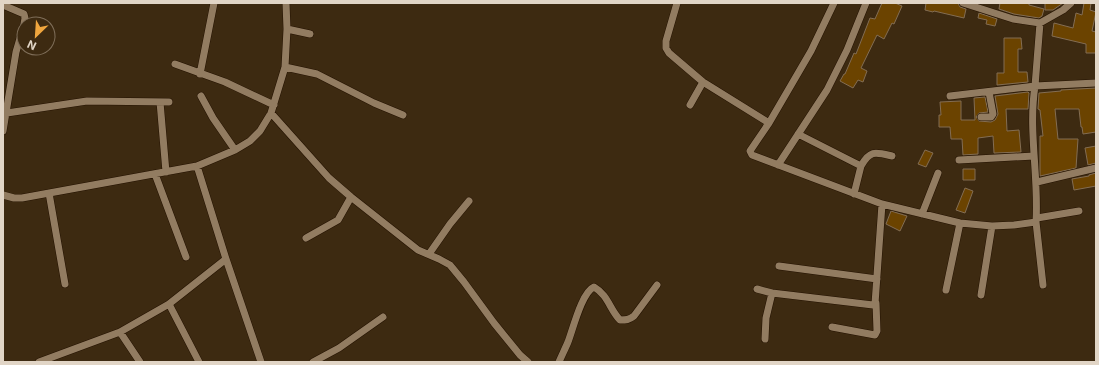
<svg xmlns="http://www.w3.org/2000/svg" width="1099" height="365" font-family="Inter,sans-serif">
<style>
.building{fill:#6b4300;stroke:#836d53}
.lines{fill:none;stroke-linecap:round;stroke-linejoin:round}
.minor-casing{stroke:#241200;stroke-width:8}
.minor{stroke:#927c61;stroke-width:7}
</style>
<rect width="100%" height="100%" fill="#3d2a11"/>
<path class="building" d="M882 3H895L902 6 894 24 892 23 884 39 877 35 861 68 867 71 863 82 858 80 853 88 840 81 844 74H845L854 53 856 54 870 18 875 19Z
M926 3H958L960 7 966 9 964 18 934 11 933 12 925 10Z
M1000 3H1029V5L1044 9 1042 16 1039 18 1014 14 999 9Z
M1045 3H1063L1053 10H1045Z
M1084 3H1091L1090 10 1096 12 1092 31 1096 32V53H1086V44L1052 36 1054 23 1073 28 1076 13 1082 15Z
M979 13 997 19 995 26 986 24 987 20 978 18Z
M1004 38H1021L1022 49H1018V72H1027L1028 82 997 85V73H1004Z
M1096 88V132L1083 134 1082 127H1081L1079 109H1055L1058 139H1078L1076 168 1040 176V136H1043L1040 110 1038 109 1039 93 1061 91V90Z
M1028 92 1029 93 1028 109H1006L1007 131 1019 130 1021 152 994 153 993 136 978 138V154L963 155 962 139H951L950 127H939V115H941L940 102 961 101V120H975L974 98 985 97 988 112 979 113 976 117 979 121 991 122 995 120 998 114 995 96Z
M1096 146V163L1088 165 1085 148Z
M925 150 933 153 926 167 918 164Z
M963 169H975V180H963Z
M1096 173V186L1074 190 1072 179 1089 176V175Z
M965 188 973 191 965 213 956 210Z
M891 211 907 216 900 231 886 224Z"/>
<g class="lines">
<defs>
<path id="minor" d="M677 3 666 41V48L669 53 703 82 769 123
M834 3 811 51 769 123 750 151 752 155 882 204 960 223 992 226 1014 225 1036 222C1039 177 1028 131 1035 86L1096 83
M3 5 24 14 25 18 24 24
M1040 23 1063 10 1071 3
M287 29 310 34
M175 64 225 82 274 105
M285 67 317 74 374 103 403 115
M200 74 214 3
M201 96 213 118 235 150
M950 96 1035 86 1040 23 1013 19 963 3
M160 102 166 172
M690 105 703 82
M7 113 87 101 169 102
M271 113 329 178 351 197
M981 117H991L993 114 989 92
M3 131 16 52 24 25
M798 134 861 166 854 194
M959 160 1034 156
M778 165 827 90 847 50 866 3
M861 166C870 150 875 152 892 156
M155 174 186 257
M1037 182 1096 168
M49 193 65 284
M3 195 14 198H22L197 166 235 150 250 141 260 131 271 113 285 67 287 29 286 3
M922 214 938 173
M1037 218 1079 211
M1036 222 1043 285
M306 238 338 220 351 197 418 250 439 259 450 265 464 282 494 323 520 355 528 362
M429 254 450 224 469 201
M226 259 261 362
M779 266 877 279
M757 289 772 293
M946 290 960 223
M981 295 992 226
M169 304 199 362
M832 327 875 335 877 331 876 303
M120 332 140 362
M765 339 766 318 772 293 873 305 875 304 882 204
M39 362 120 332 169 304 226 259 197 166
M313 362 339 348 383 317
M559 362C562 355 565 349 568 342 573 329 582 292 594 287 608 295 610 310 620 320 626 320 629 320 634 316L657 285"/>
</defs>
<use href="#minor" class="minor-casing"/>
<use href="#minor" class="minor"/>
</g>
<rect width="1099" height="365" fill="none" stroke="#e1d5c6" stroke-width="8"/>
<g transform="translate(36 36) rotate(205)"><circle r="19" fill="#3d2a11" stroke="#7f6e59"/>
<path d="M0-3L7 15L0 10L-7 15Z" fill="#f0a63e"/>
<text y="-6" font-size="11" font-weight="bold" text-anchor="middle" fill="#e1d5c6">N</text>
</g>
</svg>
